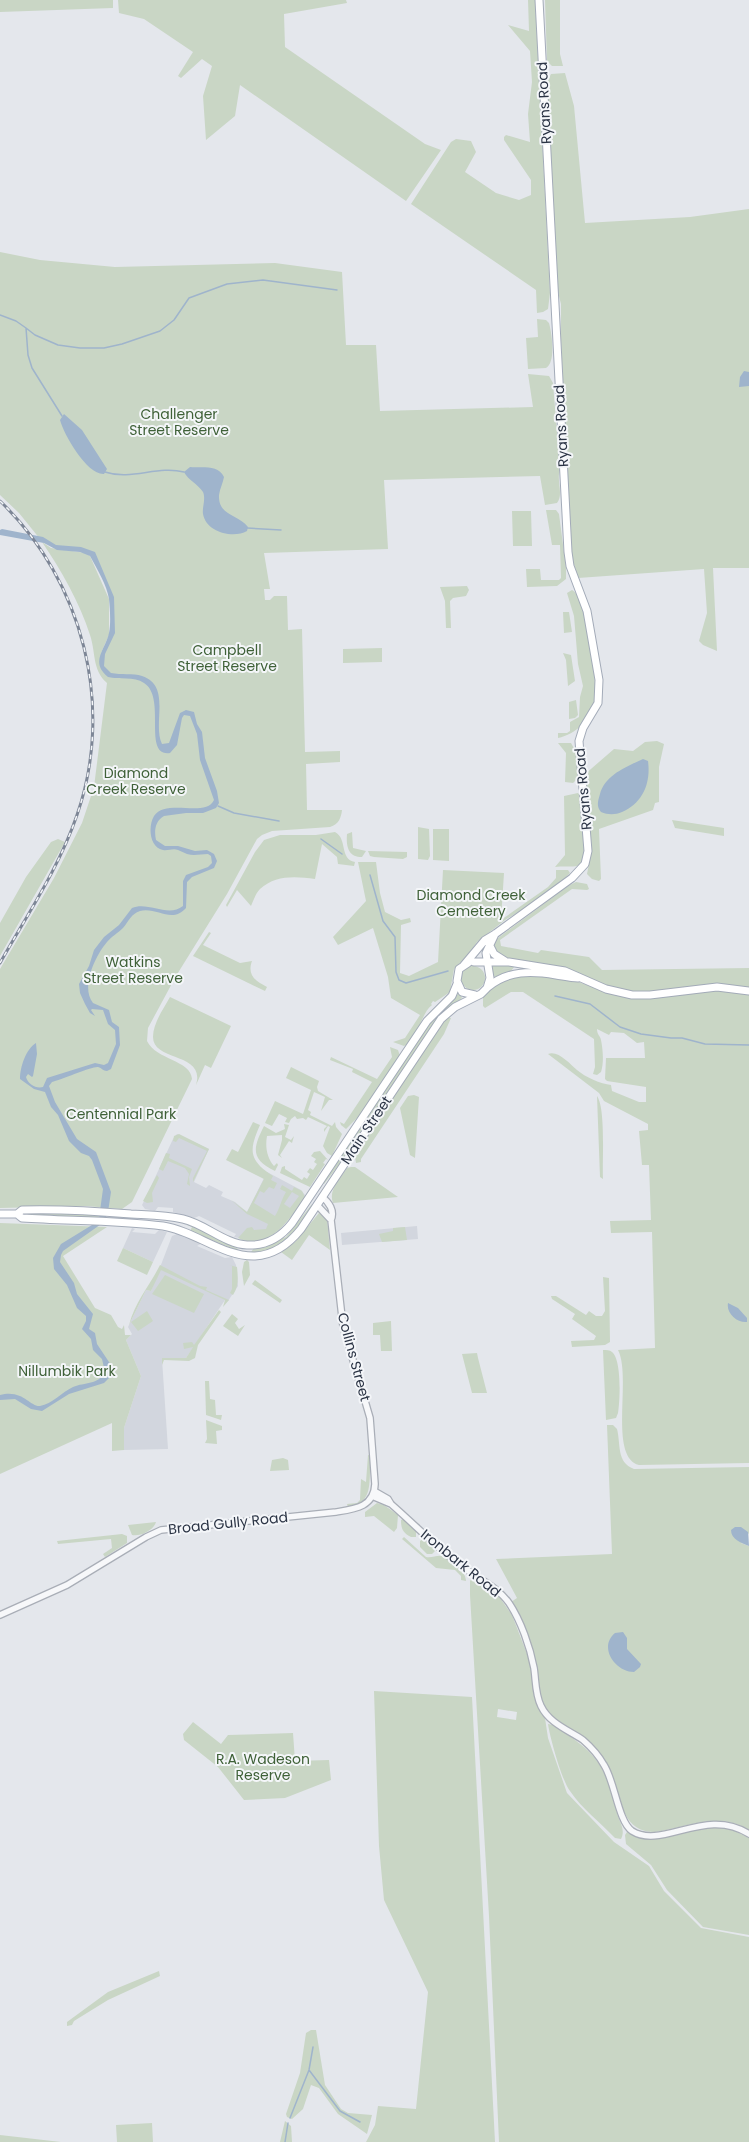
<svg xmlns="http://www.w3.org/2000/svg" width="749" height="2142" font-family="Poppins,sans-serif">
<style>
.built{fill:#d2d6de}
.green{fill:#c9d6c5;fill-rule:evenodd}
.water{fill:#9fb4cc}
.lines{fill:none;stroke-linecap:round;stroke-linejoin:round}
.stream{stroke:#9fb4cc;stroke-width:1.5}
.minor-casing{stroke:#a9aeb7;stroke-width:8}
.major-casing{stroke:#a3abb8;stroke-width:9}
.minor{stroke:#f7f8fa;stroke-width:5.5}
.major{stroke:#fff;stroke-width:7}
.rail-casing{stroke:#7d8696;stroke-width:3}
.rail{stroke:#f4f6f9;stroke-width:1.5;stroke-dasharray:4.5;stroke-linecap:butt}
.labels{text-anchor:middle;stroke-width:4;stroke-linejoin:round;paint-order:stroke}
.street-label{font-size:14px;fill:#2b3445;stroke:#f4f6f9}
.park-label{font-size:14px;fill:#3f6138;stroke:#f4f6f9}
</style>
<rect width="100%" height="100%" fill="#e4e7ec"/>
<path class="built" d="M177 1134 209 1149 194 1182 206 1188 209 1185 223 1192 221 1196 235 1202 247 1212 267 1172 301 1190 305 1195 304 1198 280 1230 268 1237 255 1241 234 1237 236 1234 199 1216 194 1218 173 1212V1208L158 1207 155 1211 145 1209 142 1205 144 1201 173 1139Z
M417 1226 418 1239 342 1245 341 1233Z
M132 1228 135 1229 132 1232 155 1234 159 1230 167 1232 153 1262 123 1248Z
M177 1234 202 1243 197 1246 225 1258 232 1257 236 1265 238 1286 228 1301 225 1300 186 1358 162 1359 168 1449 124 1450V1428L141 1376 126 1340 132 1334 128 1327 146 1290 151 1291 172 1236Z"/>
<path class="green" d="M0 0H113V8L0 12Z
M118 0H346L347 3 284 14 285 47 425 144 441 150 406 201 240 85 235 116 206 140 203 96 212 66 202 59 181 78 178 76 193 52 144 19 119 13Z
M528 0H535L550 293 548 309 543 312 537 313 536 290 411 204 451 142 456 139 471 141 476 152 465 172 496 193 519 200 531 195V180L504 140V137L506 135 530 142 528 114 532 82 530 51 508 25 529 31Z
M545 0H560V54L563 66H552L547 61Z
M565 73 574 106 585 223 690 217 749 209V568H713L717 651 703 645 699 641 707 613 704 569 578 578 571 554 561 339V304L558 292 547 82 551 74Z
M0 252 40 260 115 267 275 263 342 272 346 345H376L380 411 533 407 528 374 549 376 553 383 560 470C556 480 564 495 557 503L545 505 540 476 384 480 388 549 264 553 270 589H264L265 600H270L274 596H287L288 630 302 629 305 752 340 751V762L306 764 307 810H342C341 818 339 824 330 827L272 831 262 835 257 839 227 894 176 976 148 1028 147 1041C156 1060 191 1060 192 1079L132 1202 122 1209 86 1206 0 1208V969L54 878 82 823 94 787 107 683C92 670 96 653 90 635 80 603 61 570 42 542L51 548 86 553 90 556 109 599V635L101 653 112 634 111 598 92 552 56 547 40 539 19 513 0 495Z
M537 319 546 320 549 323C552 334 556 362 546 368L528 369 526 338 538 337Z
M546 510H556L559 514 566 568V579L557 586 527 587 526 569H540L541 580H559L561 578 560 545H552Z
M512 511H531L532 546H513Z
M467 586 469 590 466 596 453 598 450 601 451 628H446L445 601 440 587Z
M572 590C587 596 598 685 595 701 591 720 576 734 558 738V733H567L570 731V722L579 717 580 697 583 686 578 664 574 616 567 593Z
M563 612H569L572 632 564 633Z
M382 648V662L343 663V649Z
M563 653 571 655 575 681 568 686 566 660Z
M576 700 578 715 575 718 569 719V702Z
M657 741 664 744 659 767V802L655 803 653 810 599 829 601 879 599 881 592 879 587 874 592 848 584 775 614 749 633 751 645 742Z
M558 743H571L576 752 578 778 573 783 565 782 566 753Z
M578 793 580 796C581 808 591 862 577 866 574 867 560 866 555 867L565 855 564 796Z
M672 820 724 828V836L675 828Z
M418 827 429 829 430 856 428 860 418 859Z
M433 829H449V861L433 860Z
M335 832C348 839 339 859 355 862L354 866 338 864 337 857 322 844 315 879C295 876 275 875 260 889 256 893 253 901 251 906L237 890 227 907 226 905 255 852 264 840 280 835H316Z
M352 832 353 848 366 851 362 857C348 857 346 846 347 834Z
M58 839 65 842 0 956V923L26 877 51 842Z
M368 851 407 852V857L403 859 374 857 370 856Z
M358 862H376L380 893 385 912 401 920 410 918 411 922 401 925 400 973 409 976 438 962 443 870 504 873 501 920 548 887 556 878V870H568L570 873 564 879 527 907 505 920 477 942 469 954 454 969 450 992 435 1002 433 1001 431 1004 432 1005C420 1014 419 1040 404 1046L393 1042 405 1038 420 1015 391 998 388 977 373 928 338 945 333 937 366 901Z
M576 882 587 884 589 889 587 890 572 889 500 940 501 946 538 953 541 950 589 957 602 970 749 968V988L720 984 653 992 624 991 506 958 493 950 494 941 568 886Z
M209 932 211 933 203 945 240 963 252 961C247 975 255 981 267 987L265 991 193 956Z
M490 965 515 966 511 971 494 977Z
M461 978a12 12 0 1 1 24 0a12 12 0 1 1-24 0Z
M531 975 575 981 611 993 716 989 749 993V1463L639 1465C608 1457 632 1377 618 1350L655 1348 652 1232 611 1233 610 1221 651 1220 649 1165H642L639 1131 648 1130V1124L604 1101 599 1093 548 1054C558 1050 570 1064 577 1070 585 1077 601 1084 611 1085L612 1091 639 1102H646V1087L607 1081 605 1079 606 1058H645L644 1042 637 1043 624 1033 611 1032 609 1035 597 1029C597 1035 600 1035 601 1040 603 1050 604 1063 601 1072L597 1075 593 1074 595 1067 594 1039 523 992H511L485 1008 483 1006V997C498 980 510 977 531 975Z
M459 993 462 998 438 1019 351 1149 324 1184 322 1183 431 1021Z
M170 997 231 1026 211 1068 205 1065 196 1085C206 1052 153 1062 153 1037 153 1023 164 1008 170 997Z
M448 1017 451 1018 444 1034 361 1159V1162L356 1163 355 1157 365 1139 436 1032Z
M390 1047 398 1050 400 1056 360 1115 346 1129 341 1125 340 1122 344 1124 372 1082 352 1072 353 1069 330 1060 331 1057 377 1079 392 1057Z
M291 1067 319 1081 317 1087 318 1091 333 1100H329L321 1111 325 1097 314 1092 308 1110 311 1112 310 1115 332 1126 335 1122 336 1127 342 1134 332 1156 327 1153 323 1146 330 1127 328 1126 324 1132V1129L327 1126 308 1117 306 1120 303 1118 297 1119 295 1116 291 1119 289 1123 285 1122 287 1118 279 1114 272 1126 265 1123 275 1101 303 1114 311 1090 286 1078Z
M414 1095 419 1097 415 1158 410 1155 400 1108 408 1096Z
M597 1096C606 1109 602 1161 603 1179L600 1177Z
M253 1122 260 1125C249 1150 248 1160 273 1176L271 1180 277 1183 274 1189 269 1187 264 1193 260 1191 254 1203 275 1216C280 1208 281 1200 286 1192L280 1189 282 1185 292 1191 294 1187 302 1191 305 1197C291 1218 268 1253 238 1238L247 1228 252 1227 254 1230 266 1229 268 1224 247 1214 231 1200 247 1212 264 1179 226 1160 232 1149 238 1152ZM292 1192 299 1196 290 1208 284 1204Z
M284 1124 289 1125 285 1137 291 1140 294 1136 292 1143 289 1141 280 1155 282 1158 278 1155 282 1140V1135L267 1136C265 1147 267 1158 274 1166L277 1163 278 1165 275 1171C250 1159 253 1148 264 1126L276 1133 285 1129Z
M179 1134 209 1149 193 1182V1178L207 1151 179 1138 176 1142 173 1141 174 1136Z
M320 1151 328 1160 326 1159 323 1163 325 1164 310 1187 280 1173 282 1167 285 1166V1169L302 1180 304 1177 307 1179 310 1174 307 1172 310 1168 313 1170 317 1164 314 1162 316 1159 311 1156 314 1152Z
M166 1153 170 1154 169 1158 192 1169 189 1177 190 1186 187 1184 189 1174 185 1168 168 1161 163 1171 159 1169Z
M351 1167H355L398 1197 333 1203C328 1190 340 1179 347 1168Z
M157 1175 159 1178 152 1193 153 1202 147 1203 143 1201Z
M312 1204C310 1223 272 1259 251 1252L254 1248 286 1237Z
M27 1213H100L99 1218 28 1215Z
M319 1213 323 1215 327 1219 330 1250 309 1235 292 1260 281 1252 295 1242Z
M0 1223 107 1227 63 1256 95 1308 111 1315 118 1327 122 1329 124 1325 125 1335H131L126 1340 141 1376 124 1428V1450L112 1451V1423L0 1474Z
M188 1223 238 1249 239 1251 190 1231 192 1227 187 1225Z
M405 1227 407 1240 382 1242 379 1234 393 1231V1228Z
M123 1248 153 1262 147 1275 117 1261Z
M247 1260 249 1262 250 1275 244 1286 242 1272 244 1262Z
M160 1265 200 1286 207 1287 206 1290 229 1300 223 1307 225 1300 161 1270 151 1291 146 1290 129 1325C135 1302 150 1285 160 1265Z
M229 1265 237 1267C238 1277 239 1286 233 1295L230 1293 232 1289V1266Z
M165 1275 204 1294 194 1313 152 1294Z
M603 1277 609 1278 610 1342 605 1345 572 1347 571 1341 594 1340 596 1336 572 1319 575 1314 552 1299 551 1296H556L586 1315 589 1311 596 1316H602L605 1311Z
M255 1280 282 1300 280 1303 252 1284Z
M219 1310 221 1312 198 1345 195 1358 189 1361 164 1360 162 1365V1358H186L193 1347 184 1349 183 1343 192 1342 194 1345Z
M147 1311 153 1321 138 1331 131 1322Z
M232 1314 238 1319 235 1323 239 1329 245 1325 238 1336 223 1326Z
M391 1321 392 1351H381L380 1335H373V1323Z
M603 1350C606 1350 610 1350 612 1352 622 1360 620 1401 618 1413L616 1418 606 1420Z
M477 1353 478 1358 487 1393H472L462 1354Z
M205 1381H209L210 1399 215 1400 216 1415H222L221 1420 206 1415Z
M206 1420 222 1426V1430L216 1431 217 1444 205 1443 207 1439Z
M607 1425H613L617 1429C621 1444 616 1462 634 1469L749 1467V1533L741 1543 749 1546V1830C719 1811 687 1827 655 1832 616 1832 623 1789 606 1762 600 1753 594 1745 586 1739 572 1729 552 1722 544 1705 536 1691 540 1673 534 1658 528 1639 519 1620 511 1602L517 1598 496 1559 612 1554Z
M368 1455 371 1456V1460C368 1479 375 1504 348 1507L347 1504 357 1503 360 1500 361 1479 366 1482Z
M283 1458 288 1460 289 1470 270 1471 272 1460Z
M377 1503 384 1505 398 1515 397 1528 394 1532 374 1516 365 1517V1512Z
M403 1519 416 1530V1537H411C403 1533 401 1529 401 1520Z
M156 1522C154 1530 140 1537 132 1535L128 1525Z
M122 1534 127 1536V1543L105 1557 103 1554 112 1548 111 1539 58 1544 57 1541Z
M404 1537 426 1557C432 1558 437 1555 442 1556 452 1558 466 1571 466 1581L461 1580V1576L455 1570 436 1568 402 1539Z
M423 1539 432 1545 435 1551 432 1554H427L420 1547V1541Z
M472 1578 498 1595 512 1615 529 1659 539 1708 545 1718 548 1738 567 1793 614 1842 649 1866 664 1891 701 1928 749 1937V2142H499L489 1916 470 1595V1581ZM498 1709 517 1712 516 1720 497 1717Z
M374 1691 472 1697 495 2142H366L375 2125 378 2106 416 2109 428 1992 384 1900 379 1846Z
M193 1722 221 1744 228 1735 293 1733 295 1761 329 1760 331 1780 285 1798 244 1800 218 1767 184 1740 183 1734Z
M548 1724 553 1725C595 1752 606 1763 617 1813 619 1822 626 1829 621 1839L615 1838C600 1822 582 1809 570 1791 562 1781 550 1738 548 1724Z
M717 1826 729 1828 749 1838V1935L703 1927 667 1890 651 1865 626 1844 625 1835 627 1832 636 1835Z
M159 1971 160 1976 108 2000 74 2021 72 2025 67 2026V2022L108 1992Z
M311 2030H316L325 2085 341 2109 348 2113 372 2115 367 2134 338 2114 319 2088 311 2085 303 2109 292 2119 287 2117 286 2114 300 2073 306 2033Z
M285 2121 291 2126 292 2142H280Z
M152 2123 153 2142H117L116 2125Z
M0 2135 61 2142H0Z"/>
<path class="water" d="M744 371 749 372V386L739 387 740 377Z
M64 414 82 430 107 469 104 474C87 475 64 435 60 420Z
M190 467C202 468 218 464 224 477 223 483 220 488 219 495 218 516 238 514 248 527L247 531C233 539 206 532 203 514 202 507 206 499 203 492 198 484 188 480 184 472Z
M2 529 43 537 56 545 81 547 95 552 114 597 115 633 105 654 104 666 111 673C121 675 133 673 142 676 172 686 152 724 162 744L169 743 180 713 186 710 194 712 197 724 202 732 205 758 217 791 219 803 216 808 203 813H186L164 816C155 821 154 831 156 840L165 846H178L195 851 207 850 214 854 217 861 214 868 192 877 187 882 186 908C172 924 157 907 140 911 131 914 129 921 123 928 118 933 112 936 107 942 96 955 80 987 93 1003L109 1010 112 1022 119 1027 120 1045 111 1069 107 1071C103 1071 102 1068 98 1067 93 1066 60 1080 52 1082L49 1086 55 1102 77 1139 96 1152 111 1192 108 1212 104 1222 63 1251 61 1255 60 1262 74 1283 77 1294 93 1314 89 1329 95 1333 97 1344 111 1365 110 1377 104 1383 69 1394 42 1411 31 1409 15 1399 0 1400V1395C23 1389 30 1407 40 1406 52 1404 62 1392 73 1387 85 1382 98 1385 105 1372L102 1359 93 1350 91 1339 82 1329 86 1321V1316L77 1308 67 1285 54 1269 53 1258 61 1244 92 1225 99 1218 103 1189 92 1160 89 1156 81 1153 69 1141 58 1115 51 1107 45 1092 34 1089 20 1079C20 1067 26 1049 36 1043L37 1054 33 1076 32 1077 28 1074 26 1077C28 1084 36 1089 43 1087L47 1078 95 1063 104 1065 108 1063 116 1044 115 1030 108 1024 103 1010 92 1009 91 1010 95 1016 90 1013 85 1004 80 993 79 984 89 966 94 950 104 937 119 925 132 908C148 901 168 918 183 906V881L186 875 208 867 212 863 211 856 208 854C201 854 194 856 187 854 184 853 181 851 178 850 173 848 168 851 163 850 149 847 148 826 154 816 166 798 206 818 214 800L200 760 197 734 190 716 184 715 182 718 177 745 170 753C142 757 167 697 144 683 134 676 119 680 108 677 89 662 106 649 109 633 111 623 110 609 109 599 107 585 97 569 90 556L80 552 57 550 44 543 0 535V530Z
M643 759 648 761C651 783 643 803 622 812 615 815 608 815 601 812 596 806 598 801 600 794 605 775 626 767 643 759Z
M728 1303 738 1308 747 1318V1322C737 1323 726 1313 728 1303Z
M735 1527H741L748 1532 749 1546C741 1543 731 1539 731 1530Z
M623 1632 627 1638V1649L641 1664 640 1667 634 1672C615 1672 598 1647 615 1633Z"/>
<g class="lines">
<path class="stream" d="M0 315 16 321 26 328 28 355 32 368 62 416
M26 328 35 335 58 345 80 348H104L122 344 160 331 174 320 189 298 227 284 263 280 337 290
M105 472C132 481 157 465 184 472
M247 528 281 530
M218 806 234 813 279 821
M321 839 342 854
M370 875 383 921 395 937 396 972 399 980 406 983 448 971
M555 996 590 1004 620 1027 641 1034 671 1038H682L705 1044 749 1045
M309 2070 340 2111 360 2122
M290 2118 309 2070 313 2047
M285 2142 288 2123"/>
<defs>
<path id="minor" d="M317 1205 331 1220
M374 1491 388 1499 391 1504C414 1524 435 1546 459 1564 475 1577 497 1586 509 1603 521 1621 530 1647 534 1668 536 1681 535 1694 541 1706 549 1723 568 1730 583 1740 591 1747 599 1756 604 1765 615 1782 618 1821 632 1831 662 1850 706 1806 749 1834
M372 1496 391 1504
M0 1615 67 1585 146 1537 161 1530 336 1512C355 1509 374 1507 375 1484L370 1418 343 1326 331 1220C335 1211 329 1202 322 1197"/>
<path id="major" d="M489 944 494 954 505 961
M474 962H509L565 971 606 989 632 995H650L717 987 749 991
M468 963 459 969 457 981 462 992 475 995
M464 965 485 940 495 934 572 878 585 864 588 851 579 741 583 728 598 703 599 680 587 611 570 566 568 552 539 0
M488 987C508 970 532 971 556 975 563 976 570 978 578 978
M0 1214H17L22 1218C69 1221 117 1220 163 1226 195 1231 223 1257 255 1256 274 1255 289 1244 301 1229L441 1019 455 1007 481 994 487 988 490 978 486 953 495 934
M17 1214 22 1210C59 1209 95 1211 131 1214 149 1215 166 1215 183 1219 205 1224 225 1244 247 1245 266 1246 281 1237 292 1223L427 1021 452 996 457 984"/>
</defs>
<use href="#minor" class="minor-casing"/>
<use href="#major" class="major-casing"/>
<use href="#minor" class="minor"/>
<use href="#major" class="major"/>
<defs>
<path id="rail" d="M0 501C83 581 115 706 77 815 59 868 27 915 0 963"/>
</defs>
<use href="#rail" class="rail-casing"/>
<use href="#rail" class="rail"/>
</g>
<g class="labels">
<g class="street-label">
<text transform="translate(544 103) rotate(-93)" y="5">Ryans Road</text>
<text transform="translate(561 426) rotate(-93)" y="5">Ryans Road</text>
<text transform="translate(583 789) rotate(-95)" y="5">Ryans Road</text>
<text transform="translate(366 1130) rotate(-56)" y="5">Main Street</text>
<text transform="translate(354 1357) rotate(75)" y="5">Collins Street</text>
<text transform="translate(228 1523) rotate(-6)" y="5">Broad Gully Road</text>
<text transform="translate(461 1563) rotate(39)" y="5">Ironbark Road</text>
</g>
<g class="park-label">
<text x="179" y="419">Challenger<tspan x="179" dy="16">Street Reserve</tspan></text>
<text x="227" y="655">Campbell<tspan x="227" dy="16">Street Reserve</tspan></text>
<text x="136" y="778">Diamond<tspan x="136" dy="16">Creek Reserve</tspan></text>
<text x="471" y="900">Diamond Creek<tspan x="471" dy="16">Cemetery</tspan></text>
<text x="133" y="967">Watkins<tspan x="133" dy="16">Street Reserve</tspan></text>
<text x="121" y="1119">Centennial Park</text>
<text x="67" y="1376">Nillumbik Park</text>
<text x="263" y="1764">R.A. Wadeson<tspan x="263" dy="16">Reserve</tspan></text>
</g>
</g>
</svg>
